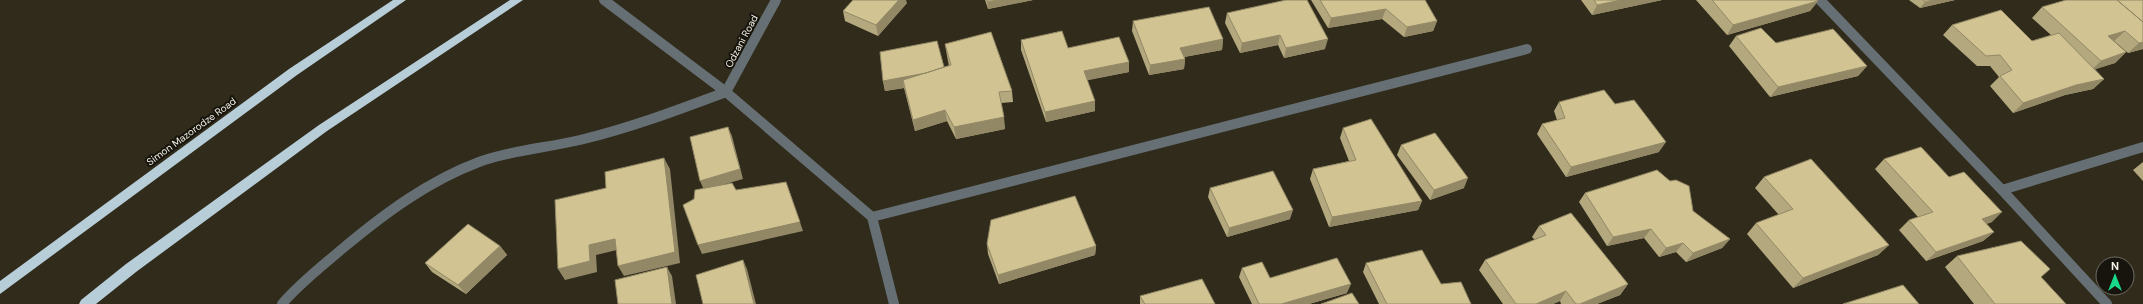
<svg xmlns="http://www.w3.org/2000/svg" width="2143" height="304" font-family="'DM Sans',sans-serif">
<style>
.lines{fill:none;stroke-linecap:round;stroke-linejoin:round}
.street{stroke:#666f73;stroke-width:10}
.highway{fill:#b7cdd8;fill-rule:evenodd}
.wall{fill:#b4a87e}
.shaded-wall{fill:#928866}
.building{fill:#d1c392;stroke:#928866}
.labels{text-anchor:middle;stroke-width:4;stroke-linejoin:round;paint-order:stroke}
.street-label{font-size:10px;fill:#f4f2e7;stroke:#16140c}
</style>
<rect width="100%" height="100%" fill="#302b1b"/>
<g class="lines">
<path class="street" d="M604 0 726 92 872 217 894 304
M1820 0 2002 190 2107 304
M2002 190 2143 147
M872 217 1527 49
M282 304C300 283 321 267 342 249 384 214 428 181 479 162 512 150 546 148 580 140 630 128 678 110 726 92L776 0"/>
<path class="highway" d="M393 0H406L297 75 0 294V281L289 69Z
M510 0H523L327 131 136 272 96 304H79L81 300 126 264 319 125Z"/>
</g>
<path class="wall" d="M985 0H1033L988 9Z
M1311 0H1425L1437 21 1433 31 1404 37 1382 19 1328 28Z
M1581 0H1662L1592 15Z
M1696 0H1817L1818 1 1810 11 1727 35Z
M1909 0H1955L1920 8Z
M2143 0V49L2128 53 2114 41H2113L2126 52 2115 63 2095 69 2104 79 2093 89 2065 95 2013 113 1990 86 1999 77 1990 66H1977L1943 35 1952 25 2032 41 2051 35 2032 18 2042 7Z
M907 3 878 36 845 21 843 11Z
M1227 13 1325 49 1284 58 1278 45 1240 53 1225 23Z
M1133 21 1223 39 1222 50 1184 57 1185 59 1184 69 1149 75 1132 31Z
M1736 36 1776 43 1867 66 1858 76 1770 97 1729 46Z
M1021 40 1068 48 1129 62V72L1087 80 1095 111 1046 122 1021 50Z
M945 44 1012 91 1013 102 1001 103 1005 129 956 139 947 121 915 131 904 88 885 91 883 81 949 66 947 56Z
M1559 102 1615 104 1659 152 1566 177 1537 134 1542 124 1557 120 1554 111Z
M1343 128 1422 201 1418 210 1329 227 1310 179 1313 169 1349 161 1340 138Z
M1401 145 1464 188 1430 200 1397 155Z
M1884 159 1992 222 1986 224 1994 232 1983 241 1926 261 1899 230 1909 220 1918 217 1875 169Z
M2143 162V181L2133 170Z
M1764 177 1889 245 1878 255 1793 288 1747 234 1756 223 1779 215 1755 188Z
M1210 188 1290 219 1227 237 1208 197Z
M1585 193 1693 211 1730 239 1722 248 1686 262 1676 252 1659 257 1644 238 1607 246 1579 202Z
M1539 226 1628 284 1620 295 1597 304H1561L1560 301 1553 304H1503L1479 270 1485 260 1535 240 1532 237Z
M987 244 1096 246 1095 255 999 284 988 254Z
M500 246 507 255 466 294 432 272 425 263Z
M1957 256 2041 277 2066 304H1974L1945 267Z
M1366 263 1441 284 1471 304H1379L1363 272Z
M1242 268 1270 278 1347 293 1309 304H1252L1239 277Z
M1140 296 1215 304H1140Z"/>
<path class="shaded-wall" d="M899 0H906L907 3 878 36 876 25Z
M999 0H1033L988 9 987 2Z
M1621 0H1662L1592 15 1597 5Z
M1933 0H1955L1920 8 1925 2Z
M1818 1 1810 11 1727 35 1733 25Z
M1386 9 1382 19 1328 28 1331 18Z
M1437 21 1433 31 1404 37 1407 27Z
M2125 31 2114 41 2097 47 2108 36Z
M1280 35 1278 45 1240 53 1242 43Z
M1223 39 1222 50 1179 58 1180 48Z
M1328 39 1325 49 1284 58 1286 48Z
M2143 42V49L2128 53 2139 43Z
M2126 52 2115 63 2090 71 2101 61Z
M1185 59 1184 69 1149 75 1150 65Z
M1129 62V72L1084 81V71Z
M1867 66 1858 76 1770 97 1778 87Z
M945 69 903 80 904 88 885 91 883 81Z
M2104 79 2093 89 2065 95 2013 113 2023 103 2076 85Z
M1095 101V111L1046 122 1045 112Z
M945 110 947 121 915 131 913 120Z
M1004 117 1005 129 956 139 954 127Z
M728 127 732 136 743 179 704 190 700 181Z
M1666 142 1659 152 1566 177 1571 167Z
M664 158 670 169 680 263 624 276 618 266Z
M1468 178 1464 188 1430 200 1434 190Z
M1422 201 1418 210 1329 227 1332 217Z
M1293 210 1290 219 1227 237 1229 228Z
M2002 212 1992 222 1972 229 1982 219Z
M800 222 803 231 702 254 698 245Z
M1651 229 1644 238 1607 246 1613 237Z
M1994 232 1983 241 1926 261 1936 252Z
M615 239 621 249 596 255 597 272 565 280 558 269 589 245Z
M1730 239 1722 248 1686 262 1693 253Z
M1683 243 1676 252 1659 257 1666 248Z
M1889 245 1878 255 1793 288 1803 278Z
M500 246 507 255 466 294 458 285Z
M1096 246 1095 255 999 284 998 275Z
M743 260 747 269 756 304H754Z
M667 267 672 276 676 304H672Z
M1351 284 1347 293 1309 304H1281Z
M1628 284 1620 295 1597 304H1580Z
M1566 291 1560 301 1553 304H1536Z"/>
<path class="building" d="M853 0H899L876 25 843 11Z
M987 0H999L987 2Z
M1286 0H1307L1328 39 1286 48 1280 35 1242 43 1227 13Z
M1320 0H1425L1437 21 1407 27 1386 9 1331 18Z
M1594 0H1621L1597 5Z
M1712 0H1817L1818 1 1733 25Z
M1923 0H1933L1925 2Z
M2066 0H2117L2143 22V42L2139 43 2125 31 2108 36 2126 52 2101 61 2042 7Z
M2117 0H2143V22Z
M1209 7 1223 39 1180 48 1185 59 1150 65 1133 21Z
M2001 10 2032 41 2059 33 2104 79 2076 85 2023 103 2000 76 2012 70 2000 55 1986 56 1952 25Z
M1761 28 1776 43 1833 29 1867 66 1778 87 1736 36Z
M1062 31 1068 48 1119 37 1129 62 1084 71 1095 101 1045 112 1021 40Z
M991 32 1012 91 999 92 1004 117 954 127 945 110 913 120 903 80 951 65 945 44Z
M937 41 944 67 926 73 883 81 880 52Z
M1604 90 1615 104 1634 100 1666 142 1571 167 1542 124 1565 118 1559 102Z
M1371 119 1422 201 1332 217 1313 169 1356 160 1343 128Z
M728 127 740 169 700 181 690 137Z
M1435 133 1468 178 1434 190 1401 145Z
M1921 147 1949 177 1964 172 2002 212 1982 219 1994 232 1936 252 1909 220 1933 212 1884 159Z
M664 158 675 252 618 266 615 239 589 245 590 261 558 269 555 200 606 188 605 172Z
M1811 159 1889 245 1803 278 1756 223 1793 209 1764 177Z
M1657 170 1670 181 1676 180 1689 186 1693 211 1730 239 1693 253 1683 243 1666 248 1651 229 1613 237 1585 193Z
M1273 171 1293 210 1229 228 1210 188Z
M786 182 800 222 698 245 683 205 694 199 695 190 732 183 736 190Z
M1075 196 1096 246 998 275 987 244 991 220Z
M1571 213 1628 284 1580 304H1576L1566 291 1536 304H1516L1485 260 1546 235 1539 226Z
M468 224 500 246 458 285 425 263Z
M2021 241 2050 269 2041 277 2066 304H1995L1957 256Z
M1422 250 1441 284 1461 282 1471 304H1387L1366 263Z
M1337 258 1351 284 1281 304H1259L1242 268 1262 262 1270 278Z
M743 260 754 304H703L696 275Z
M667 267 672 304H618L615 280Z
M1202 279 1215 304H1145L1140 296Z
M1903 285 1919 304H1843Z
M1352 293 1359 304H1321Z"/>
<g class="labels">
<g class="street-label">
<text transform="translate(741 41) rotate(-62)" y="4">Odzani Road</text>
<text transform="translate(191 131) rotate(-36)" y="4">Simon Mazorodze Road</text>
</g>
</g>
<g transform="translate(2115 276)"><circle r="19" fill="#16140c" stroke="#6f6d64"/>
<path d="M0-3L7 15L0 10L-7 15Z" fill="#18d989"/>
<text y="-6" font-size="11" font-weight="bold" text-anchor="middle" fill="#f4f2e7">N</text>
</g>
</svg>
